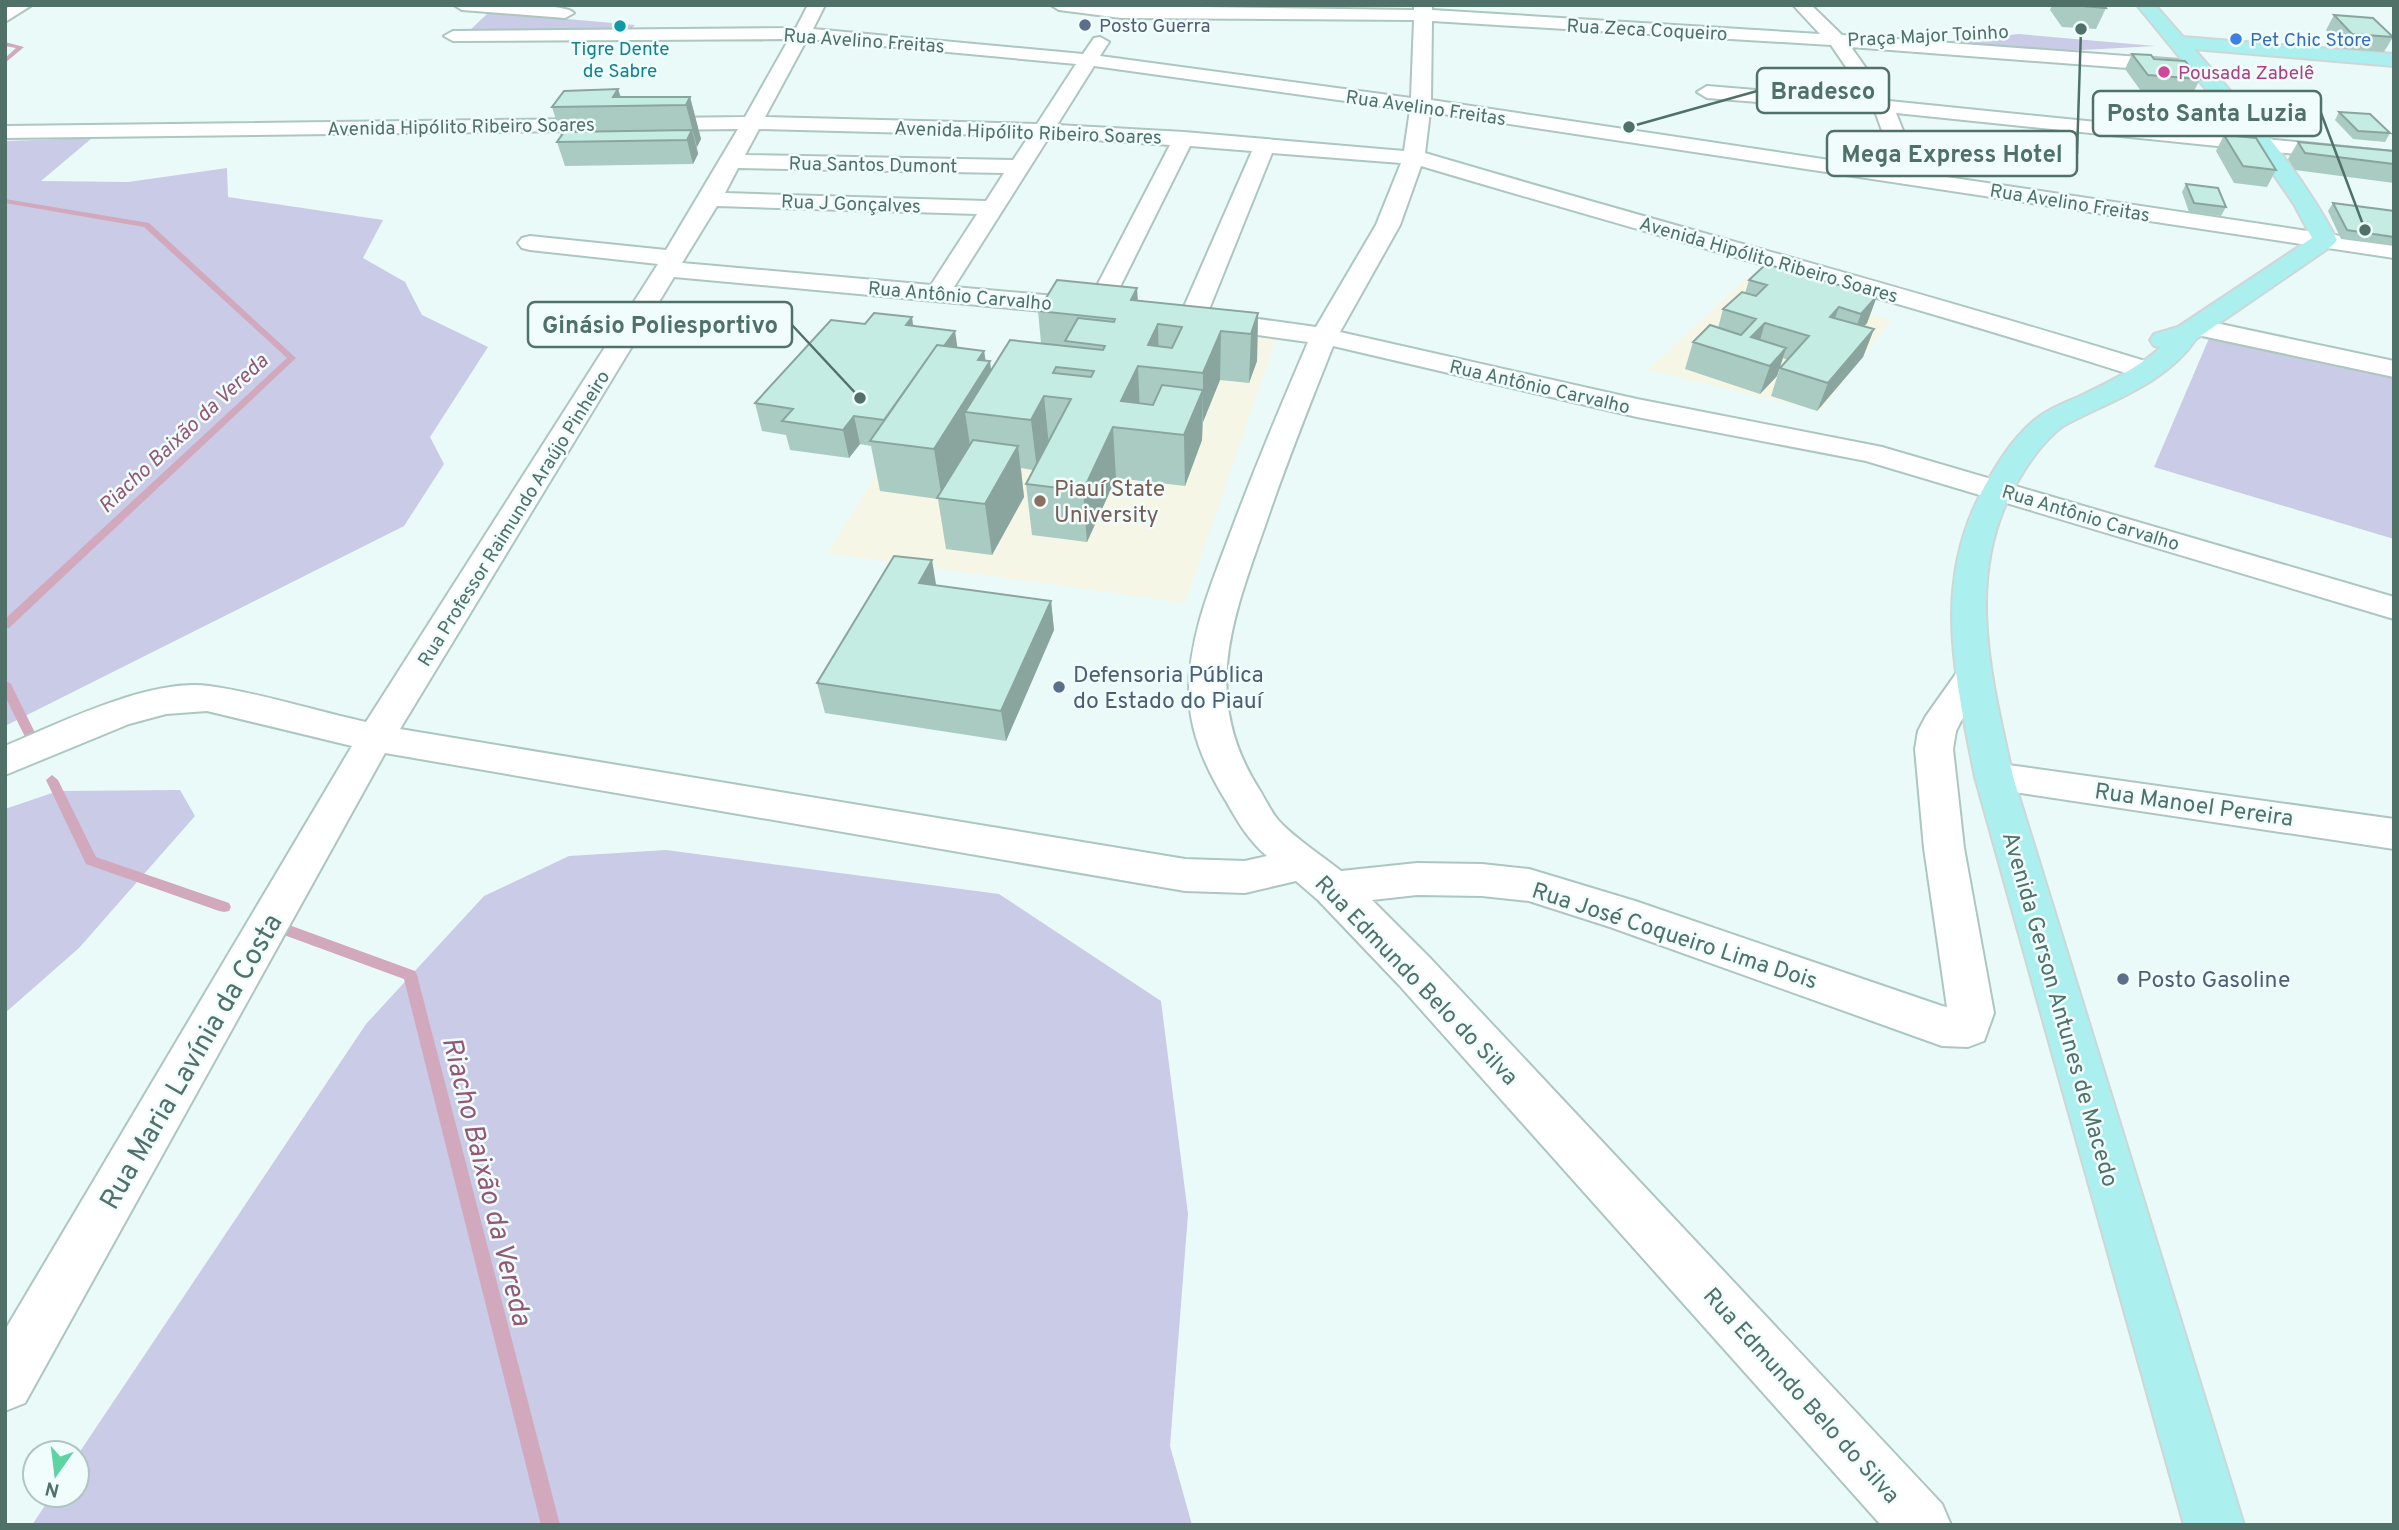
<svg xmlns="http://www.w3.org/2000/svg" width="2399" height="1530" font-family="Overpass,sans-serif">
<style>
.education{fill:#f6f6e6}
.green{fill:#cacbe6}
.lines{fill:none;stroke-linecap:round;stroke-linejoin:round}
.stream{fill:#d2a8bc;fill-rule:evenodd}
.minor-casing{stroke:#acc6c0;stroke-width:4}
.major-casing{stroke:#ced7d5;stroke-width:4}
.minor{fill:#fff;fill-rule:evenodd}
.major{fill:#abefef;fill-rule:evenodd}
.wall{fill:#a9cbc2}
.shaded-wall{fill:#8aa59e}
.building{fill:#c5ece2;stroke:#8aa59e;stroke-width:2;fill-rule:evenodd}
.service-dot{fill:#5c6f8a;stroke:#f0fdfc;stroke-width:2.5}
.culture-dot{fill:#0f9aa8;stroke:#f0fdfc;stroke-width:2.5}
.shop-dot{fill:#3f7fe0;stroke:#f0fdfc;stroke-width:2.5}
.hotel-dot{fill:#d1479c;stroke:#f0fdfc;stroke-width:2.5}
.education-dot{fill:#8d6e63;stroke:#f0fdfc;stroke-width:2.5}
.labels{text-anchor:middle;stroke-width:5;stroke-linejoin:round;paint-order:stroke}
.far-service-label{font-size:19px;fill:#4e5e75;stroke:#f0fdfc;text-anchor:start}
.far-street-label{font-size:19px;fill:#507168;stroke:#f0fdfc}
.far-shop-label{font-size:19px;fill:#366cbe;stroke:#f0fdfc;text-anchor:start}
.far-culture-label{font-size:19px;fill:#0d838f;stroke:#f0fdfc}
.far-hotel-label{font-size:19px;fill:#b23c85;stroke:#f0fdfc;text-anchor:start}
.far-water-label{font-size:21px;font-style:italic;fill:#955775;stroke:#f0fdfc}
.education-label{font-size:23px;fill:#785e54;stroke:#f0fdfc;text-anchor:start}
.service-label{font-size:23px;fill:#4e5e75;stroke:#f0fdfc;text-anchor:start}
.street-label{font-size:23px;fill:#507168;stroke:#f0fdfc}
.near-street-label{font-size:28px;fill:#507168;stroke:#f0fdfc}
.near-water-label{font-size:28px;font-style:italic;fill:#955775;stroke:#f0fdfc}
.leader{fill:none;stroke:#507168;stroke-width:2.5}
.callout-dot{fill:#507168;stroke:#f0fdfc;stroke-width:2.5}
.callout{fill:#f0fdfc;stroke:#507168;stroke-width:2.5}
.callout-label{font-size:24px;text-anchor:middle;font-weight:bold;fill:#507168}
</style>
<rect width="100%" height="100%" fill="#eafaf9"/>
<path class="education" d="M1746 278 1891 320 1820 411 1648 370Z
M1059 316 1276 339 1185 603 828 553 892 449 954 365 1025 370Z"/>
<path class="green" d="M489 12 635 25 629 31H469Z
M2019 34 2155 46 2047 52 1930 43Z
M92 138 41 181 128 182 227 168 228 197 383 220 363 258 405 282 422 315 488 347 430 437 444 464 404 526 5 726V141Z
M2210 336 2394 377V539L2154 467Z
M180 790 195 816 79 948 5 1013V809L58 791Z
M666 850 999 894 1161 1001 1188 1214 1170 1446 1192 1525H32L52 1495H77V1456L366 1024 484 896 569 856Z"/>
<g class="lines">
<path class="stream" d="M5 42 24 47 5 63V58L16 48 5 46Z
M5 199 149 223 296 358 9 628H5V619L287 358 144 227 5 203Z
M5 680 11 684 40 743 38 746H30L28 743 5 696Z
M52 775 58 780 96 857 229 903 231 907 229 911 224 912 219 911 86 864 46 780Z
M289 925 415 971 417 975 560 1525H541L404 979 284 935 282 931 284 927Z"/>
<defs>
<path id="minor" d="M12 5H32L5 22V9Z
M454 5C474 5 563 1 574 13L565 18 462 10Z
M808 5H825L813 29 1083 54 1094 38 1100 37 1109 42 1100 56 1411 98 1414 20 1121 18 1059 10 1051 5 1414 10V5H1432V10L1820 34 1793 5H1811L1842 35 2180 60 2189 66 2180 72 1851 47 1889 101 2394 152V164L1896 113 1920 173 2394 244V258L1430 112 1425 153C1668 225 1913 289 2155 364L2159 370 2155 376 2145 378 2135 376C1899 301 1659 237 1421 166L1400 225 1340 332 1637 399 1882 447 2394 597V619L1866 461 1637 417 1333 346C1310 404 1287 461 1267 520 1234 615 1199 695 1259 789 1265 799 1271 812 1279 821 1296 839 1321 855 1341 871L1417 863 1482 864 1529 869 1635 901 1942 1006 1947 1007 1924 848 1915 749 1918 731 1926 716 1960 668 1973 665 1986 668 1991 677 1961 721 1956 731 1953 749 1964 848 1994 1013 1984 1041 1968 1047 1942 1046 1610 927 1529 901 1482 896 1417 895 1372 900 1431 959 1942 1504 1951 1525H1881L1399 985 1318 900 1296 881 1245 893 1185 891 385 753 25 1403 5 1411V1330L352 746 207 711 166 714 129 724 5 775V746C60 723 150 678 209 686 261 693 315 711 366 722L658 264 530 250 522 248 518 243 522 238 530 236 666 250 738 129 5 138V126L745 117 789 39 453 41 444 36 453 31 796 28ZM1432 21 1831 45 1868 99 1707 86 1697 92 1707 98 1875 111 1896 170 1431 100ZM807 39 1076 64 1037 124 765 117ZM1094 66 1410 110 1404 151 1184 132 1057 125ZM759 129 1029 136 1013 160 745 155ZM1049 137 1170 145 1090 299 954 287ZM1190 146 1252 151 1179 318 1183 324 1192 326 1308 342C1281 405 1254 469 1230 534 1211 585 1189 636 1189 692 1189 731 1206 769 1226 801 1238 822 1248 840 1267 856L1245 861 1185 859 400 729 674 277 1098 316 1107 313ZM1272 153 1401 163 1376 225 1316 327 1208 312ZM738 168 1004 173 986 201 725 193ZM717 206 977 214 931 285 682 263Z
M2197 319 2394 361V377L2188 333 2184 327 2188 321Z
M1994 763 2394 819V849L1980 787 1975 777 1980 767Z"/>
<path id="major" d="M2137 5H2155L2183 37 2394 54V66L2194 49C2246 109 2300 169 2337 240L2333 245 2196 339C2166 384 2109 401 2063 426 2043 441 2029 462 2016 484 1963 576 1992 680 2013 777L2244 1525H2184L1975 777C1954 670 1930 576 1990 477 2002 456 2017 434 2036 419 2048 409 2064 403 2078 397 2107 383 2137 369 2161 347L2154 346 2150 340 2154 334 2178 327 2312 238 2294 204 2263 159Z"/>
</defs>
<use href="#minor" class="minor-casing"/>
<use href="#major" class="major-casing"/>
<use href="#minor" class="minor"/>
<use href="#major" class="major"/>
</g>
<path class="wall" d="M2052 5H2104L2106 8 2096 29 2062 27 2050 10Z
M2334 15 2393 37 2384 52 2344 49 2326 30Z
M2132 54 2154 59 2200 79 2192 95 2141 91 2125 69Z
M618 89 621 97H690L701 139 697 147 698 154 693 164 565 166 557 142 561 136 552 107Z
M2339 112 2390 133 2385 142 2353 139 2335 120Z
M2224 135 2276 170 2267 187 2234 183 2216 151Z
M2298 142 2394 152V183L2295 170 2288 159Z
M2186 184 2226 207 2221 216 2189 212 2182 192Z
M2333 203 2394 211V246L2341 239 2328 211Z
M1749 280 1877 296 1867 323 1864 326 1874 329 1863 357 1817 411 1771 396 1780 368 1787 360 1783 358 1777 376 1760 394 1685 369 1693 342 1718 328 1723 309 1745 293Z
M1137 288 1138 301 1258 313 1257 361 1249 383 1220 380 1203 422 1202 440 1185 486 1116 478 1087 542 1032 535 1026 484 1033 470 1021 468 1024 497 992 555 946 549 938 499 880 491 871 446 860 444 849 458 790 450 786 435 762 431 755 403 865 324 913 326 958 348 984 351 986 361 991 371 1041 343 1038 311Z
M936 585 1051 601 1054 630 1006 741 825 713 817 683Z"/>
<path class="shaded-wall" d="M618 89 623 106 613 97Z
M690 97 701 139 697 147 686 105Z
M692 130 698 154 693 164 687 140Z
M1137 288 1139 336 1131 300Z
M1877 296 1867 323 1851 341 1861 314Z
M1839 307 1829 335 1830 317Z
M1258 313 1257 361 1249 383 1251 334Z
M912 317 916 345 906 325Z
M1765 323 1757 350 1751 337Z
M1158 324 1159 368 1148 345Z
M1874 329 1863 357 1817 411 1828 383Z
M955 331 959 358 886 421Z
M1221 331 1220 380 1203 422V373Z
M1786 348 1777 376 1760 394 1770 366Z
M984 351 986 366 990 361 996 411 965 412 971 452 942 499 934 449 978 360Z
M1138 366 1140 415 1121 401Z
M1203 390 1202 440 1185 486 1184 435Z
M1044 396 1049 446 1037 470 1031 420Z
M854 416 860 444 849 458 843 430Z
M1113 427 1116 478 1087 542 1083 491Z
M1018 446 1024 497 992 555 985 504Z
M932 560 937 590 919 583Z
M1051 601 1054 630 1006 741 1001 711Z"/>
<path class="building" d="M2072 5H2104L2106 8Z
M2334 15 2373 18 2393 37 2352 34Z
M2132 54 2151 55 2154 59 2185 61 2200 79 2148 75Z
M618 89 613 97H690L686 105 552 107 564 91Z
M2339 112 2370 114 2390 133 2358 131Z
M692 130 687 140 557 142 564 132Z
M2224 135 2256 138 2276 170 2243 166Z
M2298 142 2393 151 2394 164 2305 153Z
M2186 184 2218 188 2226 207 2194 203Z
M2333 203 2394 211V237L2347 230Z
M1766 264 1877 296 1861 314 1839 307 1830 317 1874 329 1828 383 1780 368 1809 336 1765 323 1751 337 1786 348 1770 366 1693 342 1710 325 1741 335 1756 319 1723 309 1742 292 1756 296 1767 285 1749 280Z
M1057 280 1137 288 1131 300 1258 313 1251 334 1221 331 1203 373 1138 366 1121 401 1153 405 1162 385 1203 390 1184 435 1113 427 1083 491 1026 484 1071 399 1044 396 1031 420 965 412 1010 340 1103 350 1105 346 1065 341 1078 318 1114 322 1115 319 1038 311ZM1158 324 1182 327 1172 348 1148 345ZM1056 367 1094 371 1091 377 1053 373Z
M874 313 912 317 906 325 955 331 944 346 937 345 884 420 854 416 843 430 782 421 793 409 755 403 831 320 865 324Z
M937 345 984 351 978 360 990 361 934 449 870 441Z
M973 440 1018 446 985 504 937 498Z
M894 556 932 560 919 583 1051 601 1001 711 817 683Z"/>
<g class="service-dot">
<circle cx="1085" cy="25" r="7"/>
<circle cx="1059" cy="687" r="7"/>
<circle cx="2123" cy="979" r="7"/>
</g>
<circle class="culture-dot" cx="620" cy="26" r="7"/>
<circle class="shop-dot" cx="2236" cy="39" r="7"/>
<circle class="hotel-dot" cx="2164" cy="72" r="7"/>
<circle class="education-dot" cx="1040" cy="501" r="7"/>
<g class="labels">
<g class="far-service-label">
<text x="1099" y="32">Posto Guerra</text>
</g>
<g class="far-street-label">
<text transform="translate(1647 29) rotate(3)" y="7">Rua Zeca Coqueiro</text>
<text transform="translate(1928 35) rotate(-3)" y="7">Praça Major Toinho</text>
<text transform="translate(864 40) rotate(4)" y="7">Rua Avelino Freitas</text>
<text transform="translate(1426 107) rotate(8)" y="7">Rua Avelino Freitas</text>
<text transform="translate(461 126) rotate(-1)" y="7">Avenida Hipólito Ribeiro Soares</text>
<text transform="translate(1028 132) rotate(2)" y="7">Avenida Hipólito Ribeiro Soares</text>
<text transform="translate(873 164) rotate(1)" y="7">Rua Santos Dumont</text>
<text transform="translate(2070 202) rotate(9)" y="7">Rua Avelino Freitas</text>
<text transform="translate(851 203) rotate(2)" y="7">Rua J Gonçalves</text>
<text transform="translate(1769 259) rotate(16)" y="7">Avenida Hipólito Ribeiro Soares</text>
<text transform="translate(960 295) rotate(5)" y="7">Rua Antônio Carvalho</text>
<text transform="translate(1540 386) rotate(13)" y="7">Rua Antônio Carvalho</text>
<text transform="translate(2091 517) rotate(17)" y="7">Rua Antônio Carvalho</text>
<text transform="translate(513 518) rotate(-58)" y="7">Rua Professor Raimundo Araújo Pinheiro</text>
</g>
<g class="far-shop-label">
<text x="2250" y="46">Pet Chic Store</text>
</g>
<g class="far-culture-label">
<text x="620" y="55">Tigre Dente<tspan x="620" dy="22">de Sabre</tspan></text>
</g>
<g class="far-hotel-label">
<text x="2178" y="79">Pousada Zabelê</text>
</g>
<g class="far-water-label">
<text transform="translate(183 433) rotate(-43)" y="7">Riacho Baixão da Vereda</text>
</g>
<g class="education-label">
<text x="1054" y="496">Piauí State<tspan x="1054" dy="26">University</tspan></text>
</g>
<g class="service-label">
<text x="1073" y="682">Defensoria Pública<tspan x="1073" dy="26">do Estado do Piauí</tspan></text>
<text x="2137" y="987">Posto Gasoline</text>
</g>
<g class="street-label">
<text transform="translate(2194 804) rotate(8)" y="8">Rua Manoel Pereira</text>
<text transform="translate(1675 935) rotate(18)" y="8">Rua José Coqueiro Lima Dois</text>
<text transform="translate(1417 980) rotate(46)" y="8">Rua Edmundo Belo do Silva</text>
<text transform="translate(2061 1009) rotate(74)" y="8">Avenida Gerson Antunes de Macedo</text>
<text transform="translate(1802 1395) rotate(48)" y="8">Rua Edmundo Belo do Silva</text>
</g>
<g class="near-street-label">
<text transform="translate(190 1061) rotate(-60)" y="10">Rua Maria Lavínia da Costa</text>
</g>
<g class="near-water-label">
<text transform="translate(488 1181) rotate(76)" y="10">Riacho Baixão da Vereda</text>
</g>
</g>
<path class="leader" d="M1629 127L1757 91M2365 230L2321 113M2081 29L2077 154M860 398L792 325"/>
<g class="callout-dot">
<circle cx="1629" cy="127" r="7"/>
<circle cx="2365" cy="230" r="7"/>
<circle cx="2081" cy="29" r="7"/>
<circle cx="860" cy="398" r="7"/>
</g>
<g class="callout">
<rect x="1757" y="68" width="132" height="45" rx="7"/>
<rect x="2093" y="91" width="228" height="45" rx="7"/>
<rect x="1827" y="131" width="250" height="45" rx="7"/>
<rect x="528" y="302" width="264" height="45" rx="7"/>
</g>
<g class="callout-label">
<text x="1823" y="99">Bradesco</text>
<text x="2207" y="121">Posto Santa Luzia</text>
<text x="1952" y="162">Mega Express Hotel</text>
<text x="660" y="333">Ginásio Poliesportivo</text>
</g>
<rect width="2399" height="1530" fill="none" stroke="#507168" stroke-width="14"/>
<g transform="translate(56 1474) rotate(194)"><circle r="33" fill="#f0fdfc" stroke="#b0c5c1" stroke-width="2"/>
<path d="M0-5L12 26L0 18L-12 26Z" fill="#5fd3a3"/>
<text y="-10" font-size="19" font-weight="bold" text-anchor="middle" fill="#507168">N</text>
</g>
</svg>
